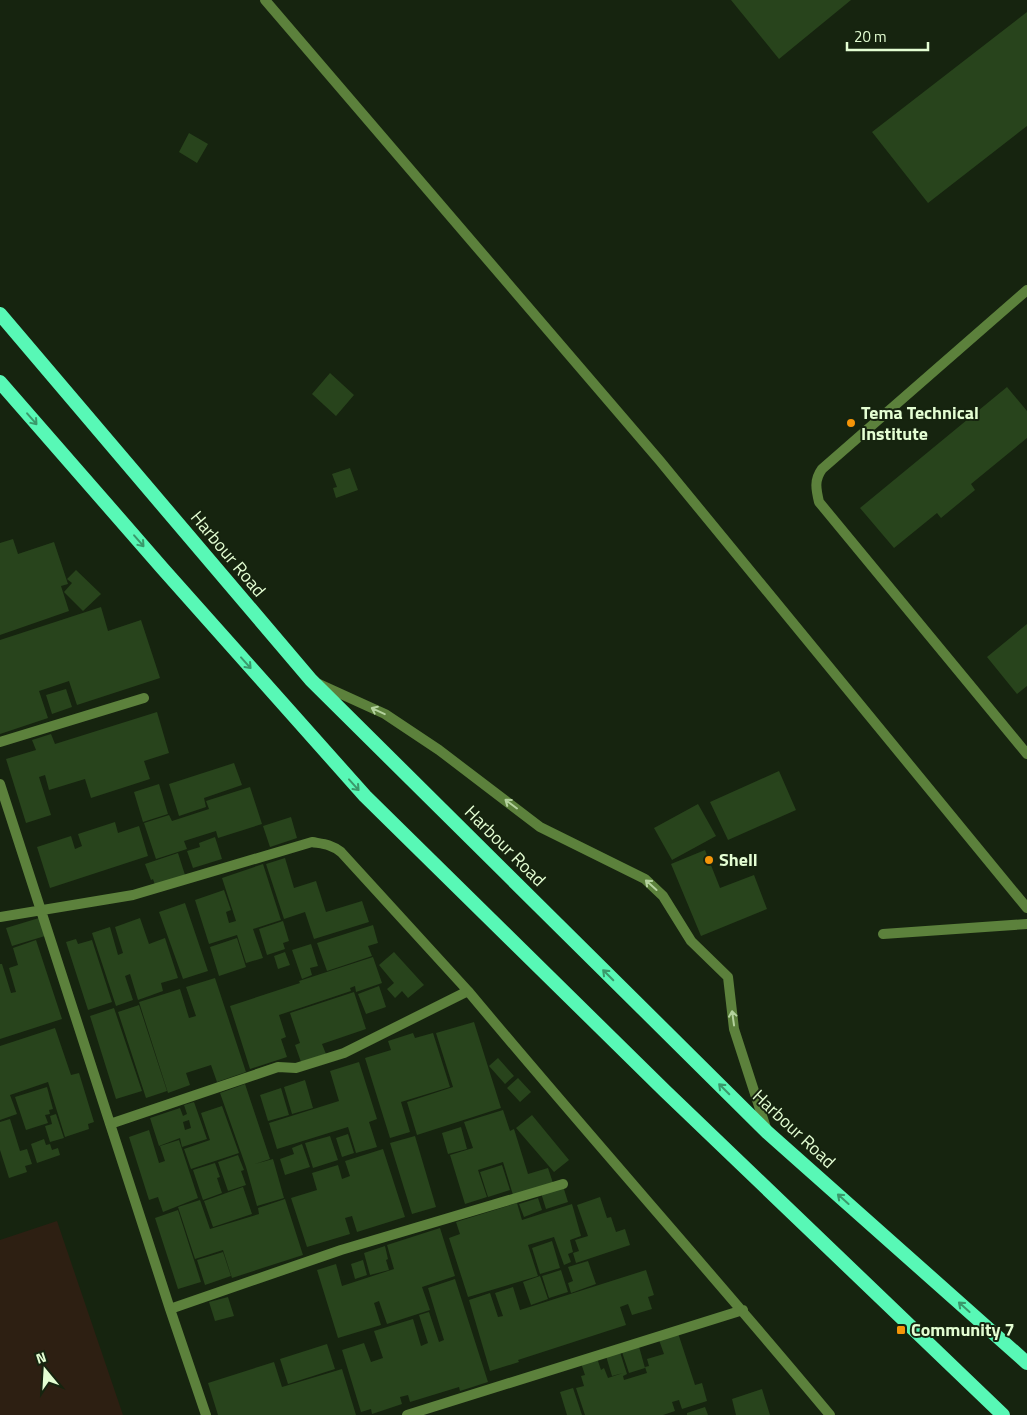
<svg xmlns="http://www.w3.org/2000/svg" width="1027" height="1415" font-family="'Titillium Web',sans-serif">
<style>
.green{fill:#2d1f12}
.building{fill:#28441c;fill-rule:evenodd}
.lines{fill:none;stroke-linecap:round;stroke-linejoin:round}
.service{stroke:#5c813c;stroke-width:10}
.minor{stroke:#5c813c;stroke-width:10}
.trunk{stroke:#58f8b6;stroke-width:14}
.oneway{stroke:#3a996b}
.oneway2{stroke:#b4d29e}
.poi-dot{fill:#f59508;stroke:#16240f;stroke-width:2}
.labels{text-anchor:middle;stroke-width:4;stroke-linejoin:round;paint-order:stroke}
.poi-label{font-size:18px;font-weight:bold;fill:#e4fed3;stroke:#16240f;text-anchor:start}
.street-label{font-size:18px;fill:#e4fed3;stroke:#16240f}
</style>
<rect width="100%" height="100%" fill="#16240f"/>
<path class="green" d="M57 1221 123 1415H0V1240Z"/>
<path class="building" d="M731 0H851L779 59Z
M1027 12V126L928 203 872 132Z
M189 133 208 144 197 163 179 152Z
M330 373 354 395 336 416 312 394Z
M1007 387 1027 411V438L971 484 975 490 941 518 937 513 894 548 860 508Z
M350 468 358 490 336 498 333 488 337 487 332 474Z
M13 539 18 554 54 542 68 584 61 586 69 611 0 635V543Z
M76 570 101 594 83 611 64 592 72 583 67 579Z
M101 607 108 631 141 620 160 678 77 705 69 681 39 691 48 718 0 734V640Z
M1027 624V686L1017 694 987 657Z
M66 689 72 707 52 714 46 695Z
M157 712 169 753 144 761 150 779 91 798 85 779 49 790 45 775 39 777 51 815 26 823 6 759 36 750 32 740 51 734 55 744Z
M234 763 242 785 204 798 206 807 179 816 169 784Z
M779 771 796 810 728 840 710 802Z
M159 784 168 814 143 822 134 792Z
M250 787 262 824 218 838 216 831 184 841 187 849 156 859 144 823 169 815 172 821 209 809 206 801Z
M698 804 716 836 672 860 654 828Z
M291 817 297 838 270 847 263 826Z
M115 822 118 833 139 826 148 856 50 888 37 847 71 836 75 849 82 846 78 834Z
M215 837 222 859 193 868 187 851 200 847 199 843Z
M705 850 720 888 754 875 767 909 701 936 671 864Z
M178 853 185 875 155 885 153 879 151 880 145 864Z
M285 858 294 888 316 881 326 912 362 901 369 922 314 939 305 912 284 919 266 864Z
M263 864 281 920 253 929 263 958 246 963 237 935 209 944 195 900 224 890 231 910 226 912 229 923 236 921 222 878Z
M185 903 208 971 183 979 159 912Z
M39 918 45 936 12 946 6 928Z
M140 918 149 944 165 938 178 978 161 983 163 991 138 1000 130 974 125 976 133 1000 116 1006 92 933 110 927 118 955 123 953 115 927Z
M283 921 289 941 283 943 285 949 267 955 259 929Z
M373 925 378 943 368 946 372 956 327 971 317 943Z
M237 938 246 967 219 976 210 947Z
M76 939 78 944 92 940 112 1002 88 1010 66 942Z
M36 940 62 1019 0 1039V964H2L11 993 16 992 9 968 18 965 13 948Z
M311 944 318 966 310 968 312 975 302 979 292 950Z
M285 952 290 965 278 969 274 956Z
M394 952 424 985 408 998 402 991 395 998 387 989 394 983 379 965Z
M373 957 382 983 356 992 355 986 350 988 351 991 279 1015 286 1037 281 1039 287 1057 250 1069 230 1006 300 983 299 981Z
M215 978 246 1072 217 1082 211 1065 186 1073 190 1085 168 1093 139 1002 180 989 189 1018 196 1016 186 987Z
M379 986 386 1007 366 1014 358 994Z
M354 992 366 1029 322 1044 326 1054 301 1062 295 1045 300 1043 290 1013Z
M139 1005 167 1091 146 1098 118 1012Z
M114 1008 142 1091 116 1099 90 1016Z
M474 1022 501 1108 417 1135 407 1102 453 1087 436 1033Z
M55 1028 71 1075 79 1073 94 1122 88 1124 89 1129 65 1137 48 1082 10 1095 17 1114 0 1120V1046Z
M413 1033 415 1038 433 1033 450 1087 401 1102 410 1132 390 1138 365 1058 391 1050 388 1041Z
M498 1058 514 1076 505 1084 489 1066Z
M359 1062 377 1119 369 1122 377 1147 356 1153 348 1127 277 1149 269 1123 339 1101 330 1071Z
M518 1078 531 1092 520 1102 507 1088Z
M305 1080 313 1108 292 1114 284 1087Z
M245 1084 270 1159 255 1164 273 1159 284 1198 257 1206 246 1167 220 1093Z
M47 1087 53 1109 49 1110 50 1114 45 1115 48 1123 26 1130 15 1097Z
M281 1088 289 1115 268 1121 260 1095Z
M194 1102 207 1139 182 1147 180 1138 159 1146 150 1118 180 1108 183 1116 187 1114 184 1105ZM189 1120 191 1128 185 1130 183 1122Z
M222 1106 239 1153 191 1169 184 1149 210 1140 201 1113Z
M503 1110 510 1131 514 1129 528 1174 548 1168 553 1183 513 1195 503 1162 478 1170 487 1197 465 1204 450 1155 473 1148 464 1122Z
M56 1114 64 1138 50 1142 45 1126 52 1124 50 1116Z
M532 1115 569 1160 554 1172 516 1128Z
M10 1119 20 1151 27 1149 32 1164 25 1166 27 1172 9 1178 0 1150V1122Z
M461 1127 467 1149 448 1154 442 1133Z
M149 1130 159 1163 165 1161 160 1146 179 1140 198 1198 163 1212 158 1197 149 1200 129 1137Z
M348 1134 354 1153 342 1157 336 1138Z
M330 1136 338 1160 313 1168 305 1143Z
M415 1136 436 1207 412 1214 390 1143Z
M44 1139 46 1145 50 1144 52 1150 58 1148 60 1155 37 1163 31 1144Z
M302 1144 310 1167 285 1175 280 1159 294 1154 292 1148Z
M383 1149 405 1217 357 1232 352 1216 345 1218 350 1234 307 1247 291 1198 317 1190 312 1173 338 1165 342 1179 350 1176 345 1161Z
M238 1155 244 1170 241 1171 246 1185 228 1191 218 1162Z
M215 1163 220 1177 217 1178 222 1193 203 1200 193 1170Z
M502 1165 510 1190 488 1197 480 1172Z
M563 1186 568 1202 546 1209 541 1193Z
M243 1187 252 1214 213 1227 204 1201Z
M600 1197 607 1218 611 1217 616 1232 625 1229 630 1245 576 1263 573 1253 579 1251 575 1240 588 1236 577 1205Z
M538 1198 542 1210 524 1217 519 1204Z
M285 1199 303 1255 232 1278 223 1250 195 1259 178 1207 200 1200 210 1229 259 1214 258 1208Z
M517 1203 522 1220 572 1204 581 1236 570 1240 573 1252 568 1254 571 1262 564 1265 554 1237 528 1245 538 1276 468 1297 449 1238 460 1234 456 1222Z
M178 1210 201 1282 178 1289 155 1218Z
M440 1228 455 1276 422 1287 430 1310 387 1324 379 1301 374 1303 381 1325 338 1338 317 1270 336 1264 342 1286 394 1269 387 1245Z
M552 1241 560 1268 540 1274 532 1248Z
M385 1246 388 1259 386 1260 389 1270 370 1275 364 1253Z
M223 1252 231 1276 205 1285 197 1260Z
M363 1260 367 1275 355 1279 351 1264Z
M588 1261 596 1284 571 1293 568 1283 573 1281 568 1267Z
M561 1270 568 1292 549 1298 542 1276Z
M646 1270 654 1295 648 1297 652 1309 632 1315 628 1304 620 1307 626 1325 518 1360 519 1362 490 1371 469 1300 490 1293 498 1317 503 1316 495 1293 513 1287 520 1310Z
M540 1276 548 1299 531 1305 523 1282Z
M455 1279 488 1382 460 1391 459 1387 410 1402 408 1395 400 1397 402 1404 372 1414 371 1409 361 1412 342 1350 364 1343 371 1362 383 1358 374 1331 413 1319 421 1346 428 1343 419 1315 429 1312 439 1342 444 1340 428 1288Z
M228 1297 234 1316 215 1321 209 1302Z
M678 1333 695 1385 702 1383 707 1401 682 1409 679 1400 672 1402 675 1411 663 1415H585L576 1388 584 1386 581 1376 585 1375 581 1363 597 1358 601 1370 604 1368 608 1378 623 1373 612 1376 606 1356 620 1352 627 1374 623 1376 624 1380 647 1373 645 1367 649 1366 647 1359 664 1354 659 1340Z
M638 1343 645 1368 629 1373 621 1349Z
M327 1344 335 1369 288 1384 280 1359Z
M274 1362 282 1387 342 1369 356 1415H218L208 1383Z
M573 1388 582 1415H567L560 1392Z
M762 1389 770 1415H736L732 1399Z
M705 1407 708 1415H687V1413Z"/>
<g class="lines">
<path class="service" d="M1027 290 822 469C814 480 816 489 819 502L1027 754
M319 684 385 714 439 750 540 827 645 879 663 896 691 941 728 977 734 1029 767 1131
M883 934 1027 924"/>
<path class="minor" d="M265 0 660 461 1027 908
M0 742 144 698
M0 784 170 1309 206 1415
M0 917 133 895 312 842C323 844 331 844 341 852L468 991
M110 1124 278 1067 296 1068 344 1053 468 991C587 1134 711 1272 830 1415
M170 1309 341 1250 563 1184
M407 1415 743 1310"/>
<path class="trunk" d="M0 314 311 680 767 1132 1027 1363
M0 382 163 569 365 796 665 1091 1003 1415"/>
</g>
<defs><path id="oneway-shaft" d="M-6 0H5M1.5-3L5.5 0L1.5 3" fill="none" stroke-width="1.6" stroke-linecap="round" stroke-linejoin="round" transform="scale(1.25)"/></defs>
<g class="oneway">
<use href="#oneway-shaft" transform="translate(32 419) rotate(49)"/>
<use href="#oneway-shaft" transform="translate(139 541) rotate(49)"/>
<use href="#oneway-shaft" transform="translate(246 663) rotate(48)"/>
<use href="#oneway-shaft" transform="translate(354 785) rotate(48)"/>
<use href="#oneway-shaft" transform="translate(608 975) rotate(-135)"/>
<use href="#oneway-shaft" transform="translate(724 1089) rotate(-135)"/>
<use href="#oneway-shaft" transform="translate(843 1199) rotate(-138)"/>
<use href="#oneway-shaft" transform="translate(964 1307) rotate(-138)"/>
</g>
<g class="oneway2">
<use href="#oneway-shaft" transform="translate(378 711) rotate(-155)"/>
<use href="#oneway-shaft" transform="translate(511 804) rotate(-143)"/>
<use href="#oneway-shaft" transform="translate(651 885) rotate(-138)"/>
<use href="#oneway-shaft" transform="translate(733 1018) rotate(-98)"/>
</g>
<g class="poi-dot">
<circle cx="851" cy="423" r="5"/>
<circle cx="709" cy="860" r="5"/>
<rect x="896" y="1325" width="10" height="10" rx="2.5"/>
</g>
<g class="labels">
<g class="poi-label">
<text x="861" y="419">Tema Technical<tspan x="861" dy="21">Institute</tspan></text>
<text x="719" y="866">Shell</text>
<text x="911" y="1336">Community 7</text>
</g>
<g class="street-label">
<text transform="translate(228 554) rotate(50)" y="6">Harbour Road</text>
<text transform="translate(505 846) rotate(45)" y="6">Harbour Road</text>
<text transform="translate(794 1129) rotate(43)" y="6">Harbour Road</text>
</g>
</g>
<g transform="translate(45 1370) rotate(342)" stroke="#16240f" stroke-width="4" paint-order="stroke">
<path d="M0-4L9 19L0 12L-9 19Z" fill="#e4fed3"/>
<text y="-8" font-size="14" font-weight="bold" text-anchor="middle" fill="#e4fed3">N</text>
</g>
<path d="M847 42v8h81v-8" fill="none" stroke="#e4fed3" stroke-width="2.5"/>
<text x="854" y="42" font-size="15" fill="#e4fed3" stroke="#16240f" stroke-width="4" paint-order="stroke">20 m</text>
</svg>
